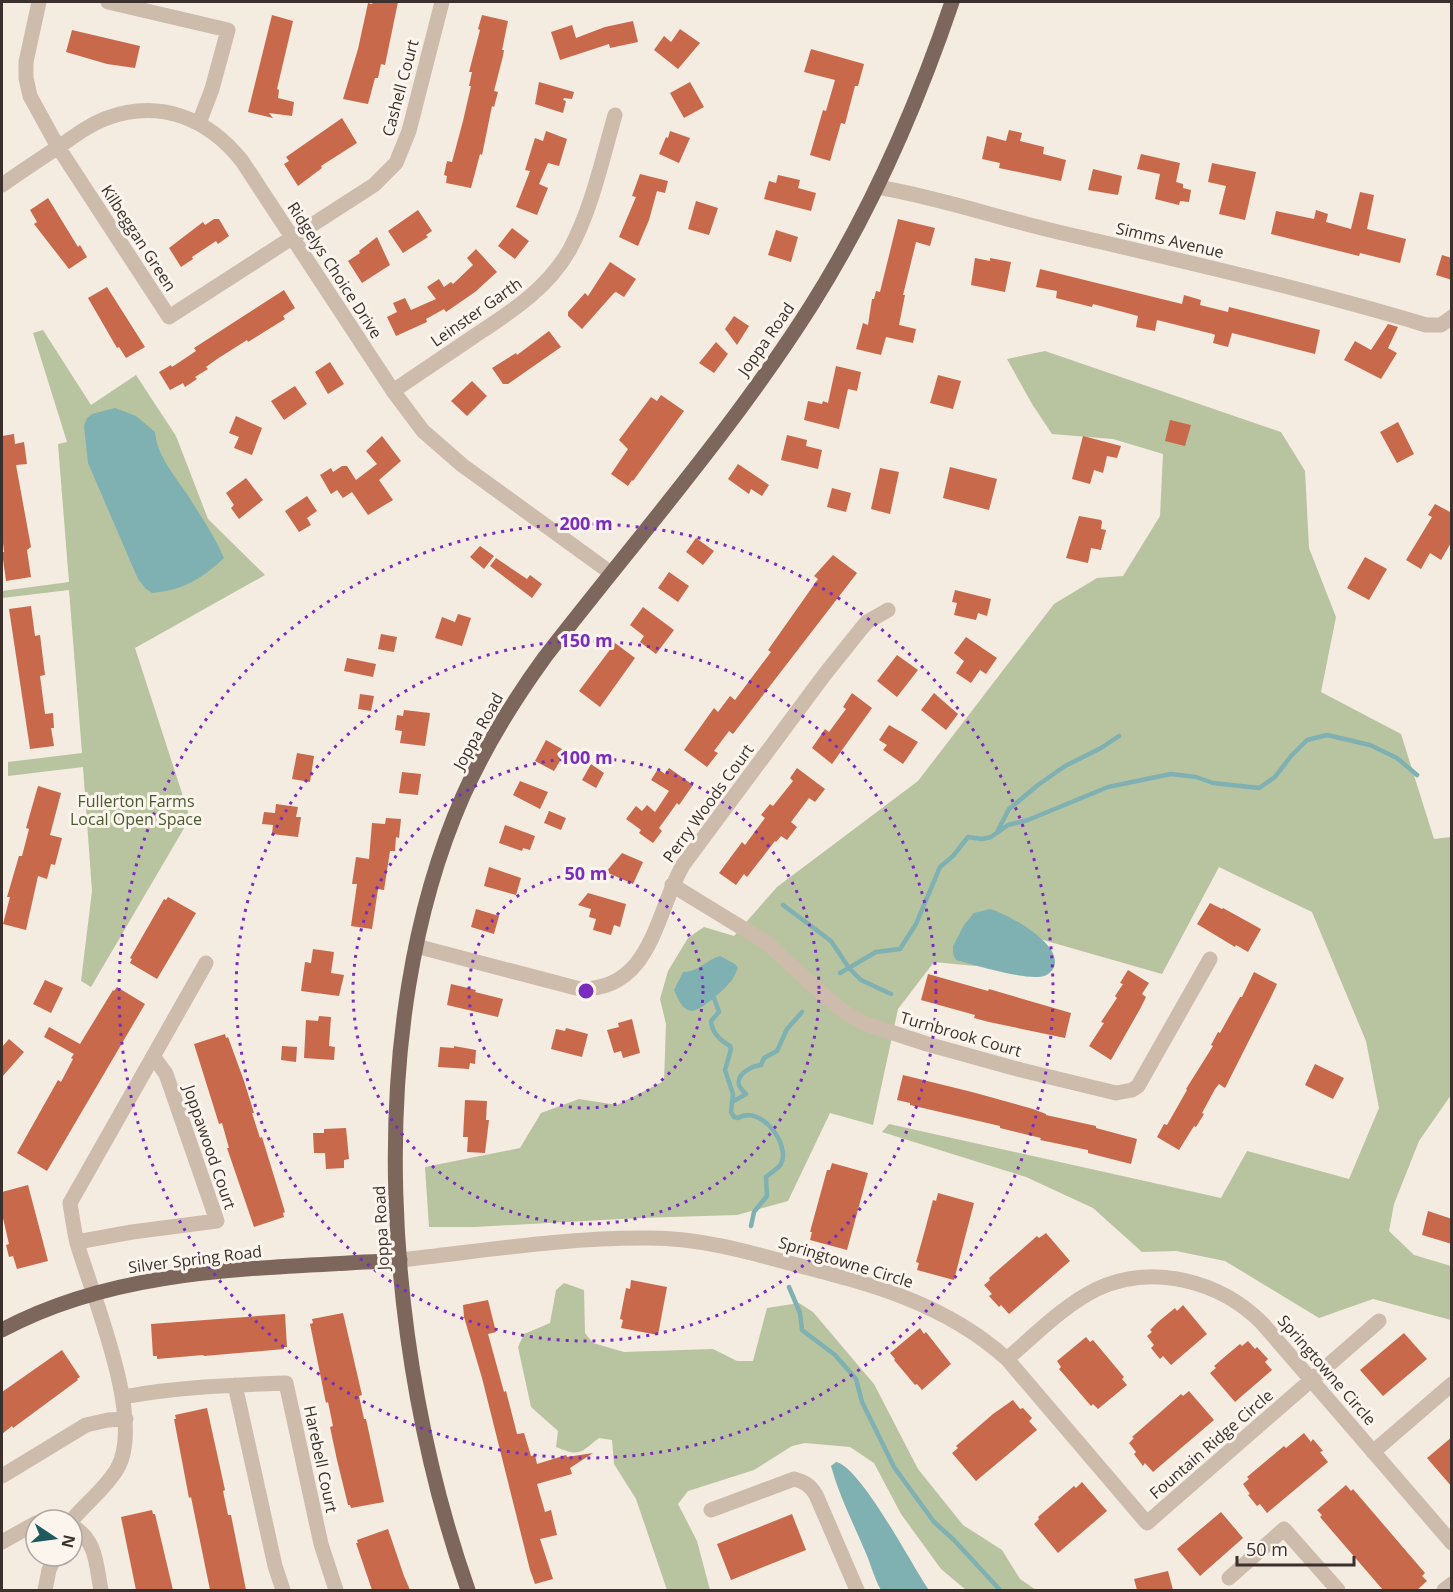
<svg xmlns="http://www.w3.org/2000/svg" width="1453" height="1592" font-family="'Open Sans',sans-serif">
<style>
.green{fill:#b8c4a0}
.water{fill:#7fb0b2}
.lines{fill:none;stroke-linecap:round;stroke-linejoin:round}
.stream{stroke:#7fb0b2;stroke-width:4.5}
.building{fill:#c8694b}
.minor{stroke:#cdbbac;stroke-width:15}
.major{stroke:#7d675c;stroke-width:15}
.ring{fill:none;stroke:#7b2cbf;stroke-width:3;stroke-dasharray:3 6}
.labels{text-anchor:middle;stroke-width:6;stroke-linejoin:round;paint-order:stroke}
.street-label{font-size:16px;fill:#3b302b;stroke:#fbf5ee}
.park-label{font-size:16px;fill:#4a5a2e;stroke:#fbf5ee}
.centre{fill:#7b2cbf;stroke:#fbf5ee;stroke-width:3}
.ring-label{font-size:18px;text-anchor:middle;font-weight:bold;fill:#7b2cbf;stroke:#fbf5ee;stroke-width:6;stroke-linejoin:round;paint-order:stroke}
</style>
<rect width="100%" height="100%" fill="#f4ebe1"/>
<path class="green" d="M43 330 91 405 136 375 176 436 208 519 265 575 135 648 190 818 91 987 81 981 92 891 83 767 8 776V762L82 753 69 590 2 598V591L69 582 58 444 67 442 33 333Z
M1045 351 1281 432 1305 471 1309 548 1336 617 1321 692 1401 734 1434 839 1451 837V1095L1419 1141 1394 1204 1389 1231 1414 1255 1451 1266V1320L1373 1299 1319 1318 1225 1261 1176 1251 1142 1252 1093 1208 1026 1177 882 1132 889 1124 1221 1198 1247 1151 1349 1179 1379 1108 1366 1041 1312 912 1219 867 1162 974 1015 932 1002 958 975 966 934 962 898 1009 873 1125 830 1113 788 1201 737 1215 639 1218 474 1227H429L425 1167 520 1148 541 1113 579 1099 617 1105 664 1081 666 1024 660 999 668 971 688 938 704 927 734 936 777 887 918 781 1054 604 1097 578 1123 576 1160 516 1163 454 1113 439 1052 434 1032 404 1007 359Z
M564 1283 584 1290 585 1333 593 1343 624 1352 713 1349 737 1361H753L767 1308 799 1303 813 1312 874 1384 918 1469 963 1525 1002 1550 1020 1579 1036 1590H966L941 1569 901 1514 874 1463 850 1447 805 1443 792 1446 754 1470 688 1491 678 1504 697 1541 710 1590H667L636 1499 614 1464 612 1440 599 1438C580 1453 580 1457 556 1447L558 1431 531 1407 518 1347 524 1334 550 1323 556 1290Z"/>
<path class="water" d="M115 408 136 416 155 432C157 455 174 475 187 494 200 515 214 535 224 558 201 579 184 590 152 593L145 588 138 579 88 463 84 426 87 418 92 414Z
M990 909C1008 914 1063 944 1054 967 1052 971 1048 975 1044 976 1026 981 975 965 956 960L953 954V946L964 925 974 913Z
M720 956 735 964 738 968C736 972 734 977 732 980 726 988 700 1012 691 1011 681 1009 678 998 674 990L683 972C701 971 704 961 720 956Z
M836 1462C861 1467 912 1566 929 1590H881C874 1578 871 1564 865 1551 853 1523 839 1495 831 1466Z"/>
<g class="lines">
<path class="stream" d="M998 830 1009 809 1038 785 1065 766 1101 748 1119 736
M783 905 831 941 849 968 861 980 891 994
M840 973 876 952 900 949 916 924 940 867 953 856 968 837 982 839 991 837 1008 825 1028 820 1108 787 1171 774 1196 777 1213 783 1259 788 1275 777 1291 756 1307 740 1327 735 1370 745 1397 758 1417 775
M714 998 719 1012 711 1021C712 1033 720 1040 730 1046L731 1049 725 1070 733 1094 731 1112 734 1117 738 1118C761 1104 791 1145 781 1164 778 1169 770 1173 766 1177L767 1196 754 1212 751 1226
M732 1102 746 1094C743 1091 740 1088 739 1085 736 1073 753 1066 761 1065L764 1058 777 1051 787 1029 802 1012
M789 1287 800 1313 802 1330 835 1355 856 1379 862 1402 894 1467 934 1522 954 1540 1000 1590"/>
</g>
<path class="building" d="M373 2H398L385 65 381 64 378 78H375L368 104 343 99 358 49 368 3 372 4Z
M272 15 293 21 277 89 279 90 278 98 294 102 292 116 269 113 273 118 248 112Z
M482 15 508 21 502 50H504L503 56 494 91 498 92 494 107 492 106 482 155 480 154 471 188 446 183 447 176 444 175 447 161 452 162 463 121 471 86H469L472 72H469L480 30 478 29Z
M633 21 638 42 610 48 609 44 560 60 551 32 572 25 576 38 605 27Z
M680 29 700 43 678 69 654 50 664 36 671 42Z
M72 30 140 46 135 68 107 64 66 52Z
M811 49 864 64 858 86H855L845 124 841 123 830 161 810 155 823 110 826 111 835 80 804 72Z
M539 82 574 92 572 99 564 98 563 100 566 101 563 113 535 104Z
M690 82 704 107 684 118 670 93Z
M342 118 357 143 321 166 322 168 298 186 284 164 289 161 286 157Z
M1009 130 1022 133 1020 141 1044 147 1043 154 1066 160 1061 181 999 168 1000 163 982 159 987 136 1006 141Z
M546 131 567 139 559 166 548 163 539 184 548 188 537 215 516 207 530 171 525 170 535 138 543 141Z
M670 131 690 138 679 163 659 154 666 137 668 138Z
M1141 154 1180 163 1176 182 1183 184V188L1191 190 1189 202 1180 201 1179 205 1155 199 1160 174 1137 169Z
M1212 163 1256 172 1245 220 1219 214 1226 186 1208 182Z
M1093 169 1122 176 1118 195 1088 190Z
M640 174 668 181 665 193 657 191 649 220 638 246 619 237 636 197 632 196Z
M778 175 800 180 798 188 816 193 811 211 764 199 769 181 776 183Z
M1360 192 1374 195 1367 229 1406 239 1400 263 1360 253 1359 256 1271 234 1276 211 1314 219 1316 210 1328 214 1326 222 1351 229Z
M48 198 78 247 80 245 87 257 69 269 34 224 37 222 30 210Z
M696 201 718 208 709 235 688 229Z
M418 210 432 231 426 235 428 237 403 253 388 231Z
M214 219H219L229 236 218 244 216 241 192 257 193 259 181 267 169 248 203 222 205 225Z
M898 219 935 228 930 246 916 242 903 295H905L899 325 916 329 913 343 886 337 881 355 856 349 863 323 868 325 872 299H874L876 291 880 292Z
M512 228 529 241 515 259 498 246Z
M776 230 798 237 791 262 768 255Z
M377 237 390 265 362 283 348 261 360 253 359 251Z
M476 249 497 272 475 292 446 312 444 309 426 319 427 322 396 336 387 317 397 312 393 303 405 298 411 310 436 299 427 287 439 279 444 287 451 282 453 284 473 265 467 258Z
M1442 255 1452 258V280L1436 275Z
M975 258 990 261V258L1011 262 1005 292 971 285Z
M610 262 636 279 624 297 616 292 614 293 582 329 568 316V312L585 293 588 296Z
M1040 269 1182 304 1184 295 1201 300 1200 305 1228 312 1229 307 1320 330 1315 354 1232 333 1228 347 1213 343 1215 335 1213 334 1157 320 1155 331 1136 327 1138 316 1093 304 1092 307 1056 298 1057 291 1036 287Z
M107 287 145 347 126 358 119 347 117 348 88 298Z
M284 290 295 308 283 316 285 319 248 342 247 340 217 359 206 367 208 369 195 377 197 379 185 387 183 383 170 390 159 372 171 365 172 367 196 351 194 348Z
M734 316 749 326 737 345 725 329Z
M1388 324 1398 327 1388 348 1397 353 1381 379 1344 360 1355 341 1371 350Z
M549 331 561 347 508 384H503L492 368 516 353 517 355Z
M716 342 728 354 714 373 699 363Z
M330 362 344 384 328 394 315 372Z
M836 366 861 372 857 391 848 389 839 429 804 420 808 401 822 404 823 401 828 403Z
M938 375 961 381 953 409 930 403Z
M472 381 487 396 467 416 451 401Z
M295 386 307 404 284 420 271 401Z
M661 395 684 411 633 481 632 480 628 486 611 474 628 449 619 440 651 397 657 401Z
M236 416 262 428 252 455 234 448 239 437 229 433Z
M1170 420 1191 425 1185 446 1165 441Z
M1398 422 1414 454 1397 463 1380 432Z
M14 434 15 444 24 442 27 464 16 465 31 547 27 550 31 577 6 581 2 552H4L2 534V436Z
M787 435 807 440 806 446 822 450 818 469 781 460Z
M382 436 401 461 379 480 393 500 368 515 352 492 343 498 337 490 331 494 320 475 331 468 333 472 342 466H347L356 480 377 464 366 451Z
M1083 436 1121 446 1117 458 1107 456 1103 473 1094 470 1090 484 1072 479Z
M738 464 769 485 762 496 751 489 749 494 728 479Z
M950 467 997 479 989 510 943 498Z
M880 468 899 472 890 514 871 509Z
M246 478 263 500 239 519 231 508 234 505 226 493Z
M832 488 851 493 846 512 827 507Z
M307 496 317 511 307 518 311 525 299 532 285 511Z
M1435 504 1452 513V541L1441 560 1430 553 1421 569 1406 560 1432 517 1428 515Z
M1079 516 1101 520 1102 522 1101 529 1106 530 1101 550 1091 548 1088 563 1066 558Z
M696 538 714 551 703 565 686 552Z
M480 546 494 556 484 569 470 557Z
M833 555 857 573 733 734 729 731 714 751 718 753 707 767 684 750 714 708 718 712 730 696 735 700 771 652 768 650 818 579 814 576Z
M1365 557 1387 569 1369 600 1347 588Z
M496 558 527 579 530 575 542 584 532 598 490 566Z
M669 572 689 586 678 602 658 588Z
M955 590 991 599 987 616 978 613 976 620 954 615 957 603 952 602Z
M31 606 35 636 40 635 45 675 40 676 45 714 53 713 54 728H51L54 746 30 749 9 609Z
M643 607 674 630 656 654 640 642 644 636 630 625Z
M458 614 471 618 462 646 435 638 442 617 455 622Z
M381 634 397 637 394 652 378 649Z
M966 637 997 658 986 674 980 670 971 683 956 673 964 661 954 653Z
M615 643 635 658 600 707 579 691Z
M897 655 918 670 897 697 877 681Z
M347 658 376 664 373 677 344 671Z
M852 693 872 708 832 764 812 748 825 729 829 732 846 709 843 707Z
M934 693 958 714 946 730 921 710Z
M360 694 374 696 371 711 358 709Z
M404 710 430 713 425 746 400 743 402 731 395 730 397 715 403 716Z
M889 725 918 742 903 764 883 750 887 745 879 740Z
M546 740 569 753 563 763 560 761 554 771 535 761Z
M297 753 314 756 310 782 292 779Z
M591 764 604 773 596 788 582 780Z
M669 768 693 785 679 805 677 803 659 828 662 831 653 843 639 833 641 830 626 819 636 806 642 811 647 805 655 812 669 791 651 780 658 769 665 774Z
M797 768 825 789 815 802 809 798 791 822 797 827 787 840 781 836 776 842 775 841 747 877 744 874 736 885 719 873 742 842 745 845 765 818 761 815 770 804 773 806 793 781 790 778Z
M402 772 421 774 418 795 399 793Z
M520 781 548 792 540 809 513 795Z
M38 786 61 793 50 835 62 838 55 865 51 864 47 879 38 876 26 930 3 924 10 897H7L19 856H22L29 829 26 828Z
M276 804 298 807 296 817H301L298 837 272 834 273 825 262 824 264 812 275 813Z
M549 811 566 818 561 830 544 823Z
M386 818 401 819 399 838 396 837 395 851H390L384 890 378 889 372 929 351 926 357 884H352L356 857 369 859 372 823 385 824Z
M505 825 535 836 530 850 523 848 522 851 499 843Z
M622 853 643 862 633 884 606 872Z
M489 867 521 878 516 895 484 886Z
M588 893 626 904 620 927 614 925 611 935 593 930 596 919 589 917 591 909 578 905Z
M168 897 196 913 157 979 130 963 132 959 130 958 164 899 166 900Z
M1210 903 1222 909 1223 908 1261 929 1248 952 1236 945 1235 947 1197 924Z
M476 909 499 916 494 934 471 927Z
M313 949 334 952 331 973 344 975 339 996 301 991 305 962 311 963Z
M1128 970 1149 983 1142 994 1146 997 1140 1009 1111 1060 1089 1046 1104 1023 1101 1022 1117 998 1115 996 1123 984 1120 983Z
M1254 972 1277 984 1271 997 1225 1088 1219 1084 1215 1089 1202 1113 1204 1114 1196 1127 1194 1126 1179 1150 1157 1137 1164 1124 1167 1125 1187 1090 1186 1089 1213 1046 1211 1045 1218 1032 1220 1033 1240 997H1242Z
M928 974 988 991 989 989 1071 1013 1065 1038 989 1022 974 1018 975 1015 921 1000Z
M45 980 63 988 51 1013 33 1004Z
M451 984 476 990 475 992 503 999 498 1017 447 1005Z
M117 987 145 1004 47 1171 17 1153 58 1080 61 1082 73 1059 71 1058 74 1054 44 1037 49 1027 80 1044 113 990 114 991Z
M319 1016 331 1017 329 1046 335 1047 334 1060 304 1058 306 1020 318 1021Z
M632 1019 640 1053 623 1058 621 1051 614 1053 607 1030 619 1027 618 1023Z
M566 1028 588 1034 582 1057 551 1049 556 1029 565 1031Z
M225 1034 226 1038 228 1037 244 1081 254 1113H252L260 1138 262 1137 285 1212 283 1213 284 1217 254 1227 227 1148H229L222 1123 219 1124 194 1044Z
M9 1039 24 1052 2 1077V1047Z
M282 1046 297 1047 296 1062 281 1060Z
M454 1046 476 1050 475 1064 470 1063 469 1069 438 1067 440 1047 454 1048Z
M1315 1064 1344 1078 1333 1099 1305 1085Z
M903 1075 972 1092 1033 1109 1046 1114V1115L1096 1126V1128L1137 1139 1131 1164 1088 1153V1150L1040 1140 1041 1138 1000 1128V1126L910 1105V1103L897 1100Z
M465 1100 487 1101 486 1120H489L485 1153 467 1152 468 1137H463Z
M346 1128 349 1159 344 1160V1168L326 1169 325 1153H314L313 1133H324V1129Z
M832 1163 868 1173 847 1250 810 1240 812 1232H810L827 1170H830Z
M28 1185 48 1261 17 1269 13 1256 9 1257 6 1245 9 1244 2 1214V1192Z
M938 1193 974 1203 954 1280 917 1270 919 1263 916 1262 925 1230 933 1200 936 1201Z
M1428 1211 1452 1219V1244L1422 1235Z
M1046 1233 1070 1261 1009 1314 1001 1305 999 1307 989 1296 992 1294 984 1285 990 1280 989 1278 1037 1236 1039 1238Z
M631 1280 667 1287 658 1335 621 1328 623 1320 620 1319 626 1288 630 1289Z
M488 1300 496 1332 488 1334 504 1392 506 1391 517 1434 524 1433 531 1456 535 1455 537 1464 566 1455 567 1457 593 1453 570 1468 572 1474 537 1484 545 1512 551 1510 557 1535 540 1539 553 1579 535 1584 530 1570 482 1378 464 1317 463 1305Z
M1183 1305 1207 1334 1171 1365 1163 1356 1160 1359 1151 1348 1154 1345 1147 1336 1152 1332 1150 1330 1158 1322 1175 1308 1177 1311Z
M343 1313 362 1395 359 1396 364 1419H366L384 1502 351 1508 350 1505H348L337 1460 330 1427 333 1426 328 1402 326 1403 310 1324 313 1323 312 1319Z
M285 1314 287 1347H284V1349L204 1356 203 1355 157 1359V1356H153L151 1324Z
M920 1328 924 1334 926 1332 951 1364 922 1390 917 1384 915 1385 894 1360 895 1359 890 1353Z
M1404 1333 1427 1359 1383 1396 1360 1370Z
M1086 1337 1090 1342 1093 1340 1124 1377 1122 1379 1127 1385 1098 1409 1093 1404 1091 1406 1067 1378 1059 1369 1061 1367 1057 1361Z
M1248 1341 1255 1349 1257 1347 1268 1359 1265 1362 1272 1370 1235 1402 1210 1373 1216 1368 1214 1366 1228 1354 1240 1344 1242 1346Z
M62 1350 80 1377 77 1379 78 1380 13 1428 12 1426 2 1434V1392Z
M1189 1391 1214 1420 1153 1472 1145 1463 1143 1466 1134 1454 1136 1452 1129 1443 1134 1438 1132 1437 1156 1416 1181 1394 1183 1396Z
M1013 1400 1020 1409 1023 1408 1032 1418 1029 1421 1037 1430 976 1481 952 1453 958 1448 956 1446 993 1414Z
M207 1408 225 1490 223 1491 228 1515H231L246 1590H210L191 1497 189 1498 174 1419H176L175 1415Z
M1304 1433 1311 1442 1313 1439 1323 1451 1320 1452 1328 1462 1267 1513 1260 1504 1257 1506 1248 1495 1250 1494 1243 1484 1249 1479 1247 1477 1284 1446 1286 1448Z
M1452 1437V1487L1427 1458Z
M1082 1482 1107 1511 1058 1553 1034 1524 1039 1519 1038 1517 1074 1486 1076 1488Z
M1346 1485 1351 1491 1353 1489 1425 1573 1422 1576 1427 1581 1417 1590H1383L1320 1517 1322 1515 1317 1510Z
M152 1510 153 1514H155L173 1590H136L121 1517Z
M1221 1512 1243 1538 1200 1576 1177 1549Z
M792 1514 806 1550 731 1580 717 1544Z
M388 1529 404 1576 410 1590H372L356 1543H358L357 1540Z
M1168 1571 1173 1590H1137L1134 1579Z"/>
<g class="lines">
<path class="minor" d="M39 2 26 62V78L30 96 58 147 169 317 374 185 396 163 409 131 442 2
M108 2 228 30 212 89 199 123
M2 185C22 171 43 157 63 144 77 134 91 124 107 118 160 99 208 118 242 161L393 391 423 431 462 465 611 573
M877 187C937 197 995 217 1054 231 1178 260 1303 288 1426 325H1441L1452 317
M393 391C420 373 446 355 473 337 509 313 548 289 570 249 592 208 602 160 615 115
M672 885 767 943 826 997 846 1013 866 1024 927 1044 1021 1070 1116 1093 1132 1090 1138 1086 1210 959
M416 946 580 989C652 990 655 914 683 865L825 674 861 629 867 622 888 610
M77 1242 132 1232 217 1221 166 1074 153 1056
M400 1260C483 1251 567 1237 650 1238 698 1238 746 1251 793 1264 871 1284 945 1303 1007 1359L1147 1523 1379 1321
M1007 1359C1035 1335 1064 1305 1097 1289 1153 1263 1220 1281 1262 1323L1452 1543
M235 1385 275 1566 283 1590
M123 1397C177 1387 232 1385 286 1383L321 1544 336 1590
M1373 1452 1452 1384
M2 1476 86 1425 108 1420 126 1419
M711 1510 794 1479C805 1482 810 1485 816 1495L857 1590
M47 1520H62
M72 1520C86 1503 106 1488 117 1469 146 1421 92 1295 77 1243 74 1230 72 1216 70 1203L206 963
M72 1526C97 1540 96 1565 101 1590
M2 1542 36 1523
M1229 1578 1284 1529 1338 1590
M45 1590 49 1570 55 1556
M1444 1590 1452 1584"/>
<path class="major" d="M2 1330C123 1265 266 1269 400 1260
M468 1590C385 1354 360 1030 463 796 485 747 513 701 545 657 634 542 733 429 811 306 871 211 916 108 952 2"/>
</g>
<g class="ring">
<circle cx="586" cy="991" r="117"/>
<circle cx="586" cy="991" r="233"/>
<circle cx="586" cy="991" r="350"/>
<circle cx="586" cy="991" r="467"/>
</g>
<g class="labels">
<g class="street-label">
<text transform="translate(400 88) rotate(-75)" y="6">Cashell Court</text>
<text transform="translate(139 238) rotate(57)" y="6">Kilbeggan Green</text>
<text transform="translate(1170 240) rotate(13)" y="6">Simms Avenue</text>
<text transform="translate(335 270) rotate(57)" y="6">Ridgelys Choice Drive</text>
<text transform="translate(476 312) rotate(-35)" y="6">Leinster Garth</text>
<text transform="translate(766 339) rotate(-55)" y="6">Joppa Road</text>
<text transform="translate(478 731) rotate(-61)" y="6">Joppa Road</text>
<text transform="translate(708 803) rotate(-54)" y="6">Perry Woods Court</text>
<text transform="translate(961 1034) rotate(16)" y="6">Turnbrook Court</text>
<text transform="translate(210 1147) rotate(71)" y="6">Joppawood Court</text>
<text transform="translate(381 1228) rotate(-93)" y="6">Joppa Road</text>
<text transform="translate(195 1259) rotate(-7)" y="6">Silver Spring Road</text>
<text transform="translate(846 1262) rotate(17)" y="6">Springtowne Circle</text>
<text transform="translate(1327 1370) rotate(49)" y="6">Springtowne Circle</text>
<text transform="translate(1211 1444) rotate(-41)" y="6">Fountain Ridge Circle</text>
<text transform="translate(321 1459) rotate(78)" y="6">Harebell Court</text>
</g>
<g class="park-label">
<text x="136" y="807">Fullerton Farms<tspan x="136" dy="18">Local Open Space</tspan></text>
</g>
</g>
<circle cx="586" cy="991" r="9" class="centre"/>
<g class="ring-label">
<text x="586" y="530">200 m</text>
<text x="586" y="647">150 m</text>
<text x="586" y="764">100 m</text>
<text x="586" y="880">50 m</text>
</g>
<rect width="1453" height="1592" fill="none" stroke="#3b302b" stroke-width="6"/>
<g transform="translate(54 1538) rotate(103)"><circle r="28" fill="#fbf5ee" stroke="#aea6a0" stroke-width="1.5"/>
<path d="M0-4.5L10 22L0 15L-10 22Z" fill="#1f5a5e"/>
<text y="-9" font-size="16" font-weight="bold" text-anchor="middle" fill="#3b302b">N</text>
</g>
<path d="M1237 1556v9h117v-9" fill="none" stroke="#3b302b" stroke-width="3"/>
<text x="1246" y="1556" font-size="18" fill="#3b302b" stroke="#fbf5ee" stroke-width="4.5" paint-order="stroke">50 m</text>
</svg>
